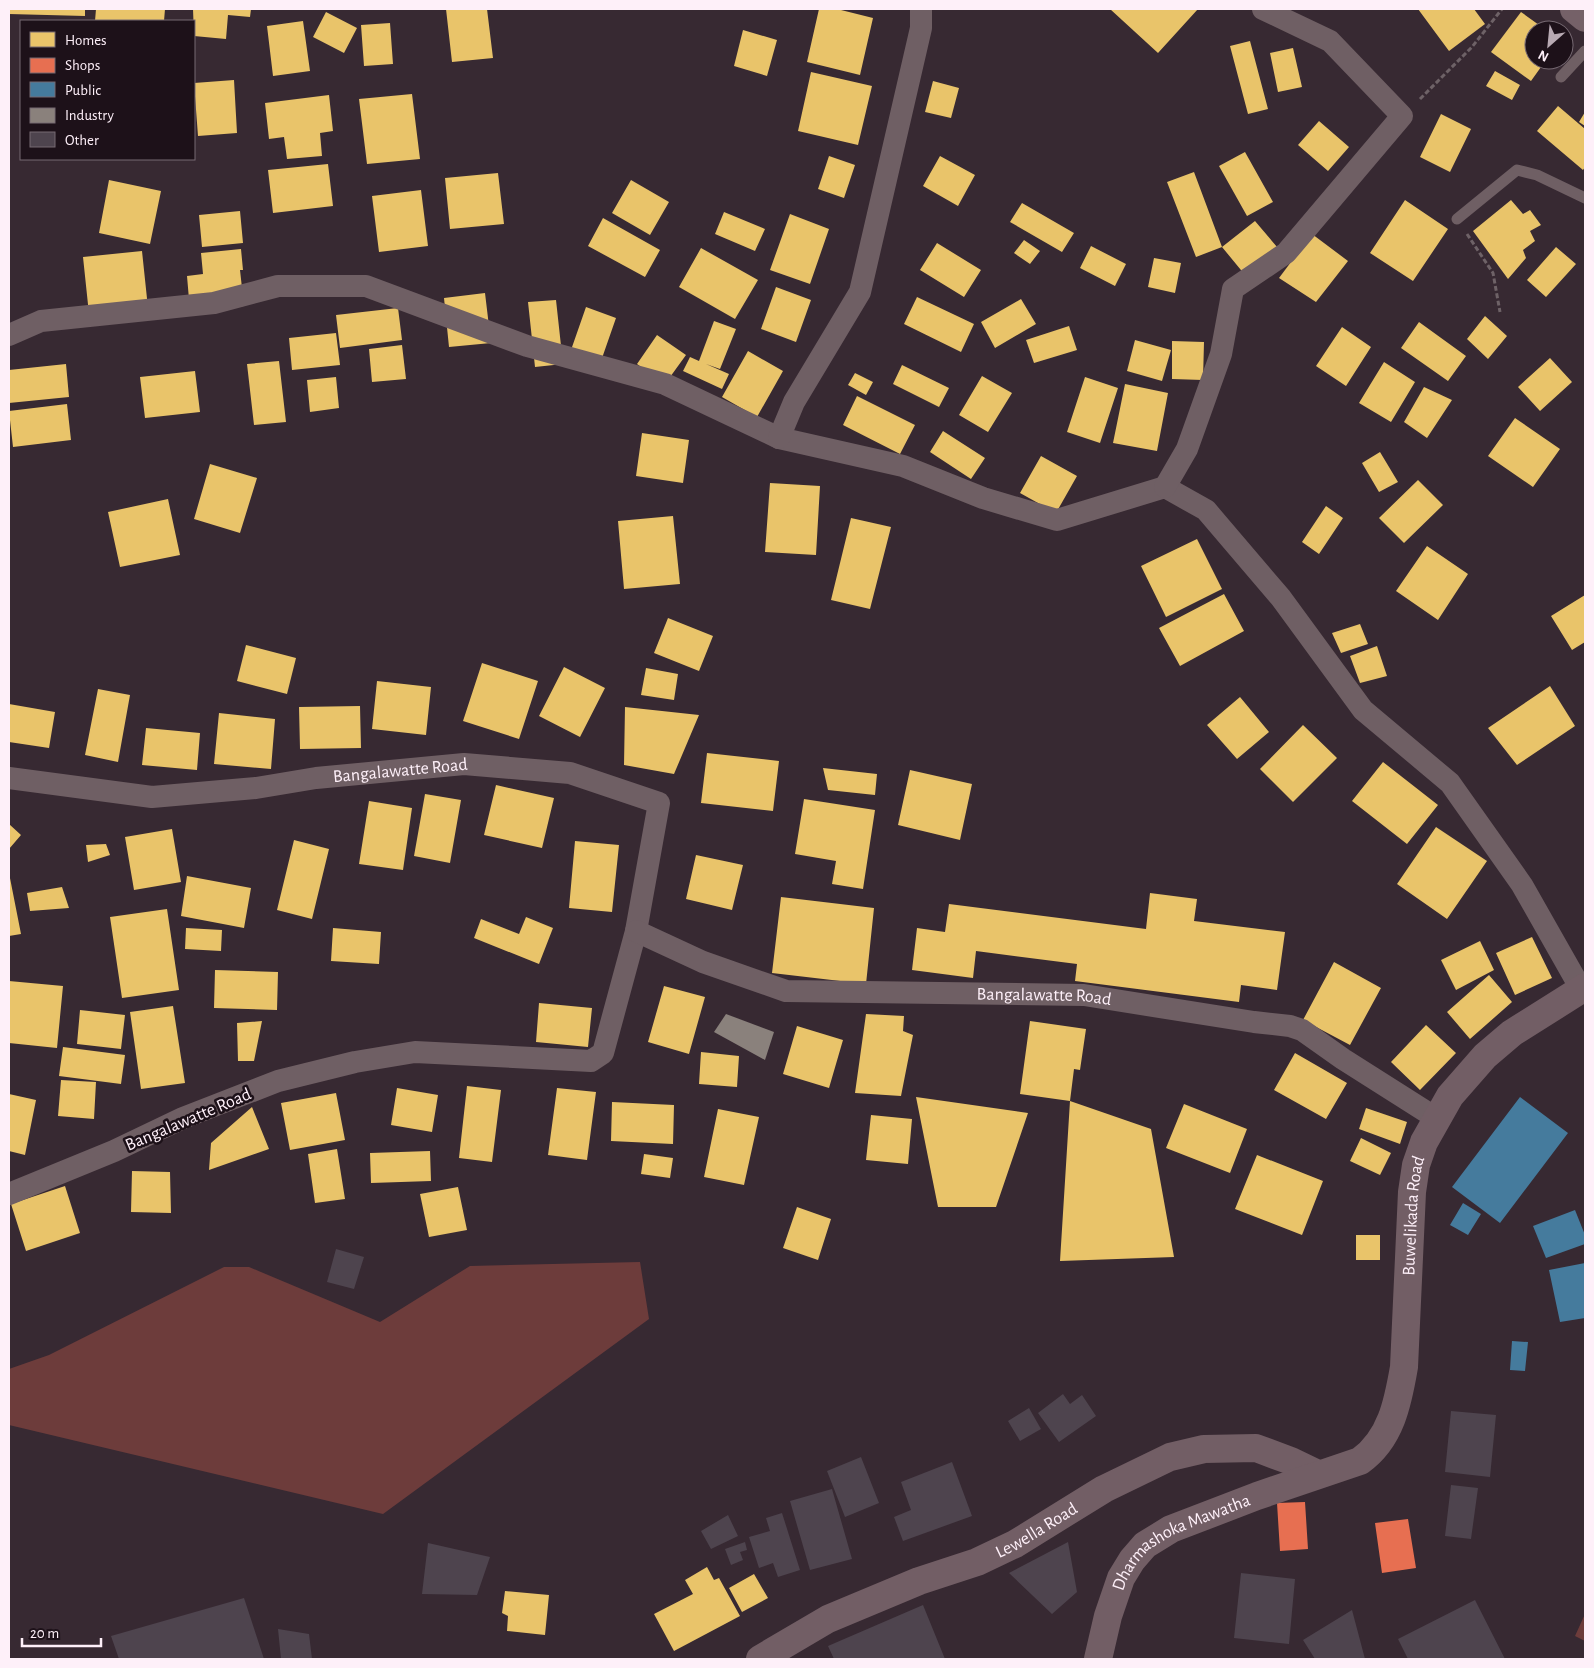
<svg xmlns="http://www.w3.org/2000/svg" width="1594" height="1668" font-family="'Alegreya Sans',sans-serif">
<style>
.green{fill:#6d3c3b}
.homes{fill:#e9c46a}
.shops{fill:#e76f51}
.public{fill:#457b9d}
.industry{fill:#8a817c}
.building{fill:#4e444e}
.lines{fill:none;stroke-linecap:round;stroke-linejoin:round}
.path{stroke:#6e6267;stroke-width:3;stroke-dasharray:5 2.5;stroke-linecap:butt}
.service{stroke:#6f5f64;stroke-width:11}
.minor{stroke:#6f5f64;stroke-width:22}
.primary{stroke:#725e65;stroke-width:28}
.trunk{stroke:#756168;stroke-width:28}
.labels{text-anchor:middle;stroke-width:5;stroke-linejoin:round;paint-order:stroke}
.street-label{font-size:18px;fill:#fef0f9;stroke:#1d1119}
</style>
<rect width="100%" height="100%" fill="#372932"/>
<path class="green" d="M640 1262 649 1319 383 1514 9 1425V1369L49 1355 224 1267H249L380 1322 470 1266Z
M1585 1614V1641L1575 1636Z"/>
<path class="homes" d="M9 9H85V16L9 14Z
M96 9H165L164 21H95Z
M193 9H251L250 17 228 15 226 39 194 36Z
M446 9H487L493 58 452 62Z
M819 9H837L873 18 860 75 807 62Z
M1110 9H1198L1158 53Z
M1418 9H1474L1485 24 1449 51Z
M326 12 357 28 344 53 313 37Z
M1521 12 1546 30H1534V60H1546L1531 81 1491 52Z
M303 21 310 71 273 76 267 26Z
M390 23 393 64 364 66 361 25Z
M743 30 777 40 767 76 734 66Z
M1250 41 1268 109 1248 114 1230 46Z
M1293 48 1302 87 1278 92 1270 53Z
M1495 71 1520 85 1512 100 1486 86Z
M811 72 872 86 858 145 798 131Z
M234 80 237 133 198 136 194 83Z
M933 81 959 88 951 118 925 112Z
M412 94 420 159 367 164 359 99Z
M329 95 333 131 320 133 322 156 287 159 284 137 269 139 265 103Z
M1558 106 1585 129V167L1583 170 1537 131Z
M1585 112V126L1579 122Z
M1441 114 1471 129 1450 172 1420 157Z
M1319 121 1349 147 1328 171 1298 145Z
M1245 152 1273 202 1247 216 1219 166Z
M829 156 855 165 844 198 818 189Z
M940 156 975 175 958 206 923 186Z
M328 164 333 206 273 213 268 170Z
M1194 172 1222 247 1255 221 1283 254 1250 281 1222 247 1196 257 1167 182Z
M498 173 504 224 450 229 445 178Z
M109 180 161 191 150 244 99 233Z
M631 180 669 202 650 235 612 213Z
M421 190 428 246 379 252 372 196Z
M1405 200 1448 229 1413 281 1370 253Z
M1511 200 1523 214 1530 210 1541 225 1530 231 1535 241 1523 250 1526 258 1508 279 1473 231Z
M1022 203 1074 233 1062 252 1010 222Z
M240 211 243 243 202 247 199 215Z
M724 212 765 229 755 251 715 234Z
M790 214 829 229 810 284 770 270Z
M603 218 660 250 645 277 588 246Z
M1312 234 1348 261 1316 302 1279 278Z
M1024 240 1040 251 1030 264 1014 253Z
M937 243 981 270 964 297 920 270Z
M1091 246 1126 264 1115 286 1080 268Z
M1556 247 1576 264 1546 297 1527 280Z
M701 248 758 280 735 319 679 287Z
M241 249 243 270H240L244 306 190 311 187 276 203 274 201 253Z
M142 251 148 308 89 314 83 257Z
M1154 258 1181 263 1175 293 1148 287Z
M776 287 811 300 796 342 761 329Z
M485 293 491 343 449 347 444 298Z
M917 297 974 324 961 352 904 324Z
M1021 299 1036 324 995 348 981 322Z
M556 300 563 364 535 367 528 302Z
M586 307 616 318 601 361 571 350Z
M398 308 402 340 340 348 336 315Z
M1485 316 1507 336 1488 359 1467 339Z
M714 321 736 329 720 369 706 364 729 374 722 389 683 371 690 357 699 361Z
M1419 322 1466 356 1448 381 1401 348Z
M1069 326 1077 350 1034 363 1026 340Z
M1342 327 1371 347 1346 386 1316 366Z
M336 333 340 365 292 370 289 338Z
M657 335 686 355 665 384 637 364Z
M1135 340 1171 350 1162 381 1127 371Z
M1172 341 1204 342 1203 380 1172 379Z
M402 345 406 379 372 382 369 349Z
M748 351 783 371 757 417 722 397Z
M1550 358 1572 382 1540 411 1518 387Z
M279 361 286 422 254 425 247 364Z
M1384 362 1415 382 1391 422 1359 403Z
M66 364 69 397 9 403V370Z
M902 365 949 388 939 407 893 384Z
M195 371 200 412 145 418 140 377Z
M855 373 873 382 866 395 848 385Z
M982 376 1012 393 988 432 959 415Z
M336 377 339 408 310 412 307 380Z
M1085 377 1118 388 1100 443 1067 432Z
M1125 384 1168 393 1157 451 1113 443Z
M1424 387 1452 400 1427 438 1404 422Z
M857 396 915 425 900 454 843 425Z
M67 404 71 440 13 447 9 411Z
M1515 418 1560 449 1533 487 1488 456Z
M943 431 985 458 971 479 930 452Z
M642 433 689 440 683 483 636 476Z
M1380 452 1398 482 1379 492 1362 463Z
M1041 456 1077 476 1056 513 1020 493Z
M210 464 257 478 240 533 194 519Z
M1418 480 1443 505 1404 543 1379 518Z
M770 483 820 486 816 555 765 552Z
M168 499 180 555 120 567 108 512Z
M1326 506 1343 518 1319 554 1302 542Z
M673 516 680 584 624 589 618 521Z
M851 518 891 527 870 609 831 600Z
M1197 539 1222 589 1166 617 1141 566Z
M1427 546 1468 574 1438 620 1396 591Z
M1224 594 1244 631 1180 666 1159 628Z
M1585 595V642L1572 650 1551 616Z
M668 618 713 636 699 671 654 653Z
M1360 624 1368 644 1341 653 1332 633Z
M246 645 296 658 287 694 237 681Z
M1377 646 1387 676 1360 683 1350 656Z
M482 663 538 681 519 739 463 721Z
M564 667 605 688 580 737 539 716Z
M646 668 678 674 674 700 641 695Z
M377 681 431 687 426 735 372 729Z
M1550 686 1575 726 1517 765 1488 728Z
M98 689 130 695 118 762 85 755Z
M1240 697 1269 732 1237 759 1207 725Z
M9 704 55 712 49 748 9 742Z
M360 706 361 748 300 749 299 707Z
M625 707 699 715 674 774 624 765Z
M219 713 275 719 271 769 214 764Z
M1303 725 1337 758 1293 802 1260 769Z
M146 728 200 733 197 770 142 765Z
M707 753 779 761 773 811 701 803Z
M1383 762 1438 805 1407 844 1352 801Z
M823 768 877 774 875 795 828 790Z
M910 770 972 784 960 840 898 825Z
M496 785 554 798 542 848 484 835Z
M425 794 461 800 450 863 414 856Z
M804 799 875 810 863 889 832 884 836 861 795 854Z
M369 801 412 808 403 870 359 864Z
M9 824 21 835 9 849Z
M1436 827 1487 861 1447 919 1397 884Z
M172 829 181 882 134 890 125 837Z
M294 840 329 849 312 919 277 910Z
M575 841 619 845 612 912 569 908Z
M106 844 110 855 88 862 86 845Z
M696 855 743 865 732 910 686 899Z
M9 873 21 934 9 936Z
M187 876 251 888 244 928 181 916Z
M62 887 69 908 30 911 27 893Z
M1150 893 1197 899 1194 921 1285 932 1277 990 1241 985 1239 1002 1075 981 1077 964 976 951 973 978 912 970 917 928 945 932 949 904 1146 929Z
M781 897 874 908 866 984 772 973Z
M167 909 179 990 122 998 110 917Z
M526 917 553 928 539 964 474 938 481 919 519 934Z
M186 928 222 930 221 951 185 949Z
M333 928 381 932 379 964 331 961Z
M1532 937 1552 978 1515 995 1496 953Z
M1480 941 1494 970 1456 990 1441 960Z
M1334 962 1381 988 1350 1045 1303 1020Z
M215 970 278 972 277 1010 214 1008Z
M1489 975 1512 1002 1470 1039 1447 1012Z
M9 981 63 986 57 1048 9 1043Z
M664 986 705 997 689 1054 648 1042Z
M539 1003 592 1008 588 1047 536 1042Z
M173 1006 185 1083 141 1089 130 1012Z
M80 1010 125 1015 121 1049 77 1044Z
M866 1014 904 1016 903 1031 913 1035 901 1096 855 1093Z
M262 1021 254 1061H238L237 1023Z
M1030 1021 1086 1029 1080 1070 1074 1069 1070 1101 1020 1094Z
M1426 1025 1456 1053 1420 1090 1391 1062Z
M797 1026 843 1040 829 1088 783 1074Z
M63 1047 125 1055 121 1084 59 1076Z
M701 1052 739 1056 737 1087 699 1084Z
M1295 1053 1347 1083 1326 1119 1274 1090Z
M61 1080 96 1082 94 1119 58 1116Z
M467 1086 501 1090 492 1162 459 1158Z
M397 1088 438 1095 432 1132 391 1125Z
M557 1088 596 1092 587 1160 548 1155Z
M336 1093 345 1140 290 1150 281 1103Z
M9 1094 36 1100 25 1155 9 1151Z
M916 1097 1028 1113 996 1207H938Z
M1070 1101 1151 1129 1174 1257 1060 1261Z
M612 1102 674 1105 673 1144 611 1141Z
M1184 1104 1247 1129 1230 1173 1166 1148Z
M252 1107 269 1149 209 1170 211 1143Z
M1366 1108 1407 1122 1400 1144 1359 1129Z
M718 1109 759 1117 744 1185 704 1177Z
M871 1115 912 1119 908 1164 866 1160Z
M1361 1138 1391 1153 1380 1175 1350 1161Z
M337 1149 345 1199 315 1203 308 1154Z
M430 1151 431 1181 371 1183 370 1153Z
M644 1154 673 1158 670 1178 641 1174Z
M1257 1155 1323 1181 1302 1235 1235 1209Z
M132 1171 170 1172 171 1213 131 1212Z
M65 1186 80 1233 26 1251 11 1204Z
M458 1187 467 1230 429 1237 420 1194Z
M797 1207 831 1219 818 1260 783 1248Z
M1356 1235H1380V1260H1356Z
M707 1567 714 1580 719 1578 740 1616 674 1651 654 1614 693 1594 685 1580Z
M754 1574 768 1598 742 1612 729 1588Z
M505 1591 549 1595 545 1635 507 1631 508 1616 502 1613Z"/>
<path class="shops" d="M1305 1502 1308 1549 1280 1551 1277 1503Z
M1408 1519 1416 1568 1382 1573 1375 1523Z"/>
<path class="public" d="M1520 1097 1568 1133 1500 1223 1452 1187Z
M1463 1203 1481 1214 1468 1235 1450 1225Z
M1575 1210 1585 1235V1244L1546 1258 1533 1226Z
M1585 1263V1318L1560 1322 1549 1270Z
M1512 1341 1528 1342 1525 1371 1510 1370Z"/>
<path class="industry" d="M726 1014 774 1032 765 1060 714 1032Z"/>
<path class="building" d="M336 1249 364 1257 354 1289 327 1282Z
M1063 1394 1070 1404 1082 1395 1096 1416 1059 1442 1038 1413Z
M1029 1408 1041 1429 1020 1441 1008 1421Z
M1451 1411 1496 1415 1490 1477 1445 1472Z
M861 1457 879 1503 845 1517 827 1471Z
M952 1462 972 1516 903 1541 894 1517 911 1510 901 1482Z
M1451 1485 1478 1488 1471 1539 1445 1536Z
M832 1489 852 1559 810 1570 790 1501Z
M782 1513 800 1570 778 1577 773 1563 759 1568 749 1537 770 1531 766 1518Z
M728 1515 738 1536 711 1549 701 1531Z
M745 1542 747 1550 740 1552 743 1560 731 1565 725 1549Z
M1068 1542 1077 1592 1052 1614 1009 1573Z
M428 1543 490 1557 477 1595 422 1594Z
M1241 1573 1295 1579 1289 1644 1234 1638Z
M244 1598 264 1659H119L111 1636Z
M1475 1600 1505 1659H1408L1398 1639Z
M923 1605 945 1659H834L828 1646Z
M1352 1610 1365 1659H1315L1303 1640Z
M278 1629 309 1634 312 1659H281Z"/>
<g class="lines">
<path class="path" d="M1420 99 1472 47 1502 9
M1467 234 1493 273 1500 312"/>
<path class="service" d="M1561 77 1585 51
M1457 219 1517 170 1537 175 1585 198"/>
<g class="minor">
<path d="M9 335 41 321 214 303 278 286H366L527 346 665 384 779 438 903 466 983 498 1057 520 1165 487 1206 510 1281 598 1363 710 1450 783 1522 885 1581 989"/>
<path d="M779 438 794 402 860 292 921 28V9"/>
<path d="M1165 487 1187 449 1221 354 1233 289 1286 253 1402 116 1330 41 1263 9"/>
<path id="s1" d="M9 778 152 797 256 788 316 778 464 764 570 773 659 803 636 931 603 1053 591 1061 415 1052 355 1062 278 1081 183 1118 114 1151 9 1194"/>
<path id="s2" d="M636 931 703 962 786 991 1084 995 1254 1022 1290 1026 1302 1030 1343 1059 1436 1118"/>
</g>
<g class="primary">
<path id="s3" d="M760 1659 828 1619 919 1581 977 1562 1015 1544 1104 1489 1170 1457 1204 1449 1256 1448 1291 1461 1318 1474"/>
<path id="s4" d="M1098 1659 1108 1616 1121 1578 1132 1560 1145 1545 1171 1529 1257 1496 1360 1461C1391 1439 1398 1402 1404 1367L1412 1192 1416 1165 1424 1142 1450 1096 1485 1056 1512 1033 1585 987"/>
</g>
<path class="trunk" d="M1574 9 1585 18"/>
</g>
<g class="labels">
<g class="street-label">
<text dy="6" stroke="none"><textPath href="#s1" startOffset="394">Bangalawatte Road</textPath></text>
<text dy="6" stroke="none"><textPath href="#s2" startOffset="420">Bangalawatte Road</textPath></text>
<text transform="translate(188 1119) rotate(-23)" y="6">Bangalawatte Road</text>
<text dy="6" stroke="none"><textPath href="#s4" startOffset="615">Buwelikada Road</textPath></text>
<text dy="6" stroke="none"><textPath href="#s3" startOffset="306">Lewella Road</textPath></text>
<text dy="6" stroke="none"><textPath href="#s4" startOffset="156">Dharmashoka Mawatha</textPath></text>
</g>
</g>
<rect width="1594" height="1668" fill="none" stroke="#fef0f9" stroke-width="20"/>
<rect x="20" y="20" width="175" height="140" fill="#1d1119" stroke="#776a73"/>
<rect x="30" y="32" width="25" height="15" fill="#e9c46a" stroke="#776a73"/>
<text x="65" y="45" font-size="15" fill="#fef0f9">Homes</text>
<rect x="30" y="58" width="25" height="15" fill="#e76f51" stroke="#776a73"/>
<text x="65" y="70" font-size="15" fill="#fef0f9">Shops</text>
<rect x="30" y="82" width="25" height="15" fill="#457b9d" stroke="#776a73"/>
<text x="65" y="95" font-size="15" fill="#fef0f9">Public</text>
<rect x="30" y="108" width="25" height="15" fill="#8a817c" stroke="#776a73"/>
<text x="65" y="120" font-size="15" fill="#fef0f9">Industry</text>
<rect x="30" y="132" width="25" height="15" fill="#4e444e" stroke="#776a73"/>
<text x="65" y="145" font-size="15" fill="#fef0f9">Other</text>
<g transform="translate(1549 45) rotate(207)"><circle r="24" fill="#1d1119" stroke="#776a73"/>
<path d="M0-4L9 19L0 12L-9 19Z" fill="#b8aab3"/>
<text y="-8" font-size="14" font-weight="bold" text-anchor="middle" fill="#fef0f9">N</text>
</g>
<path d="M22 1638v8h79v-8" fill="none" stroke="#fef0f9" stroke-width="2.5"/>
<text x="30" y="1638" font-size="15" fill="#fef0f9" stroke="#1d1119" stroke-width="4" paint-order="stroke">20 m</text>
</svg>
